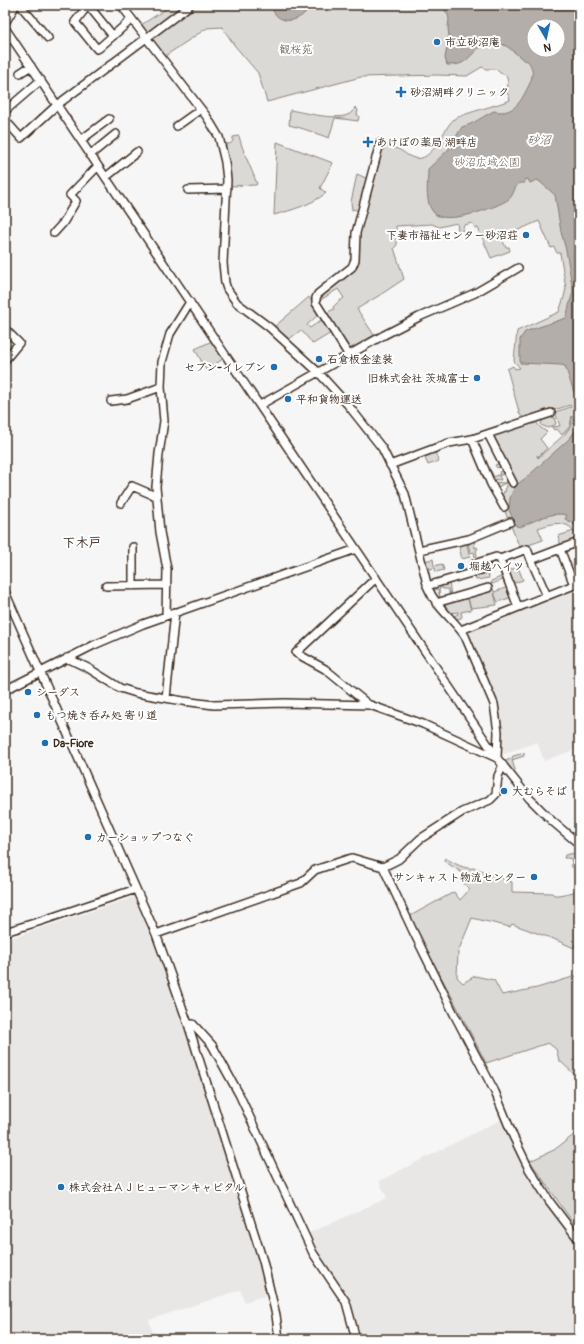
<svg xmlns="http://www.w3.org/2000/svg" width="584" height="1344" font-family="Pangolin,'Klee One',sans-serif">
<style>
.built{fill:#e9e7e6}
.green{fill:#dbd9d6;stroke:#8b827a;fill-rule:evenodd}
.water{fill:#b4aeaa;stroke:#847972;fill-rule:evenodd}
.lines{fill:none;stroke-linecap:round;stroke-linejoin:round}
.minor-casing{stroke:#3b2a1e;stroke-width:10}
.minor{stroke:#fff;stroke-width:7}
.poi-dot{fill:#1f6fb2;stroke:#fff;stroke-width:1.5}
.labels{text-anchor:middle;stroke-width:4;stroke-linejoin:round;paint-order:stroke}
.poi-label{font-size:11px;font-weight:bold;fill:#3b2a1e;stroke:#fff;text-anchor:start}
.park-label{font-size:11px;fill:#63564c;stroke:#fff}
.water-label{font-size:12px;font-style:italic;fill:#65584f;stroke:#fff}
.quarter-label{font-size:13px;font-weight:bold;fill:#3b2a1e;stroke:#fff}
</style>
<rect width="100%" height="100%" fill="#f7f6f6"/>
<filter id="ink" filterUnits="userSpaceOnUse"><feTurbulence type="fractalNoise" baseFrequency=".025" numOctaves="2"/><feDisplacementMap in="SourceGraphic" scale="8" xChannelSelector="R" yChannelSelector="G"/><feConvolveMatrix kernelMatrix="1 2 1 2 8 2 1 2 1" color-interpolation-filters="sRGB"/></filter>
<g filter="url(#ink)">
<path class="built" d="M579 586V748L544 761 537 742 504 754 499 720 465 631Z
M134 897 168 978 195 1058 264 1278 267 1295 245 1302 240 1290 149 1320 153 1334 152 1339H5V940Z
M502 1119 527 1172 579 1247V1339H360L355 1325 351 1306 313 1248 307 1234 387 1198 379 1181Z"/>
<path class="green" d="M172 5H579V537L574 532 579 538 561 546 558 536 574 531C564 519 551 524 538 528L543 540 520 548 499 497 504 493 503 492 506 491 505 489 507 487 505 483 496 488 491 482 505 483 507 482 505 479 508 477 489 435 527 423 528 425 530 421H535L541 428 547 432 540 439 547 448 538 457 537 455 538 458 565 434 571 426 572 416 570 426 562 435 557 429 554 430 552 427 560 426 555 412 571 407 570 405 525 419 520 415 507 369 513 366 515 369 520 368 514 361 517 331 559 312 564 297 566 288 560 253H557L554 247 551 248 539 221 507 235 505 231 501 232 502 236H504L501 238 506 247H509L510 251 491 258 478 228H475L472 223 464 225 462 231 458 230 457 223 439 227 432 224 396 226 397 245 394 248 404 279 380 295 357 309 374 335 350 349 326 313 334 309 333 307 337 303 344 298 338 289 319 301 320 296 354 267 352 231 354 228 381 147 387 145C391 148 393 148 398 149 403 151 407 156 414 158 433 163 442 130 454 119 459 115 501 104 510 100L509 96 507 93 508 82 506 75 500 73 496 69H486L482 67 467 76 437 75 361 77 267 102 258 73 235 46 222 27 207 28 162 58 138 27ZM534 26H558V50H534Z
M355 107 358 110 357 115 359 116 358 121 335 118 329 138 304 129 289 125 290 110C303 112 342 123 352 112 353 111 355 108 355 107Z
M239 136C243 153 251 167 257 184L256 185 229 186 222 143 230 144 233 141V137Z
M277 142 333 163 320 188 326 193C311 205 292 210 274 215Z
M357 174 368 179 359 210 357 211 355 209 352 210 351 202Z
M309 297 319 314 307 325 310 328 321 320 323 321 331 333 313 344 301 330 288 340 274 327Z
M212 341 223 359 206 370 195 349Z
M552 415 554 417 556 424 548 428 541 425 543 417Z
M434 450 439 461 428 465 423 454Z
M502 462 506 471 502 472 503 474 499 476 501 480 489 479 487 472 491 471 494 477 500 474 499 472 502 471 500 467 497 468 495 465Z
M474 540 475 548 477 547 478 549 476 550 477 556 475 557 474 552 470 553 468 542Z
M466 541 470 557 462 559 458 543Z
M433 559 434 566 442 564 444 570 436 572 435 568 430 569 429 567H426L424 561Z
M518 567 523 580 511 584 505 572Z
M501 570 507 584 505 585 503 580 492 584 491 581 501 577V574L499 571Z
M488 571 489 578 476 580 475 574Z
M449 582 451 596H450L448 589H443V588H440L439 590 440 598 438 589 431 591 432 587Z
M508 587 512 597 498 602 494 593 497 605 471 608 467 595 493 588 494 592Z
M467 596 471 610 461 612 462 616 461 618 457 619 458 622 452 617 458 614V612L449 613 441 605Z
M524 753V756L512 760 515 770 511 771 504 762 512 758 513 756Z
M578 850 579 869 575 866 574 868 570 866 572 863 571 859 568 858H564L565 855 575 853Z
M445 858C454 863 465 870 475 868L512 882V892L552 893 554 895H559L579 891V937L575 944 574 948 556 940 512 924 510 927 472 918 458 952 457 977 463 983 475 976 494 980 502 995 537 988 579 975V1092L574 1074 559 1060 556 1049 548 1043 486 1063 452 997 424 946 410 916 454 892 460 900 470 889 463 883 467 876 444 861Z
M579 1131V1231L530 1161 554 1150Z"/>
<path class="water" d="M271 5H310C302 24 276 27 271 5Z
M441 5H579V530L573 523 565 519 567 515C551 511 535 521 520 527L516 526 509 510 510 498 515 486 527 477 569 439 576 430 579 418V407L565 366 561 365 520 363V339L525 332 530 330 566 318 573 291 566 250 561 232 555 195 539 181 537 180 530 183 528 179 524 180 525 183H520C514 186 514 195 509 199 497 208 444 226 434 213 424 202 428 182 428 169L448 150 462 127C474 124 483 116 494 111 511 115 519 105 526 91 532 80 536 70 527 60L525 61C518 56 510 47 502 44 483 34 476 55 462 63 458 65 452 65 447 65L445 58 449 37 448 28 449 19 448 15ZM534 26H558V50H534Z"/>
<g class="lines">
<defs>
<path id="minor" d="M20 5 48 38
M5 23 16 5
M5 28 497 758 529 798 552 821 579 844
M113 36 88 5 75 22 97 49 99 48 132 19
M20 73 31 66
M5 111 41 80
M5 120 21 138 57 105 189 6
M177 126 201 109
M81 140 109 119
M90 155 116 134
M106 177 137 152
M188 190 227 189
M54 233 63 223 76 201 70 195 98 166
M5 329 19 343 5 360
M348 354 316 303V298L318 294 352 267 355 260 356 233 380 143
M111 401 127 399 161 387
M260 405 384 335 419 317 475 293 518 268
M488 434 513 483
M472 439 491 484 504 507
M390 465 449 443 472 439 551 413
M121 503 132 486 153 495H157
M419 550 469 539 510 522
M500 559 518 607
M476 572 474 564 496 557 500 559 527 549 531 560
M574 585 560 549 579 542
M106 586 167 585
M133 586V547
M427 586 488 568
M5 592 128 871 156 934 170 973 188 1024 263 1261 276 1315 279 1339
M547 596 531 560 560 549
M436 603 488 588
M166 615 167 569 160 532 156 487 159 454 164 421 161 387 162 362 170 334 190 302
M461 630 579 583
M67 658 88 668 120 688 136 693 183 701 214 705 285 703 370 705 423 724 497 758 498 732 494 704 465 636C453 619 436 607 428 588L405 494 382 448 348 405 318 372 269 327 237 303 227 289 225 283 223 263 227 180 225 162 219 137 207 117 121 5
M5 690 94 645 143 624 356 549
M166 698 175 612
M369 705 325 669 296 653 376 578
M383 867 413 931 454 1014 495 1092 513 1136 529 1169 550 1202 579 1240
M5 932 41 921 136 889
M156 934 301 883 315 870 348 859 352 858 383 867 399 859 420 839 462 812 490 800 496 794 498 776 503 765
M188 1024H193L212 1045 239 1094 313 1253 346 1302 356 1339"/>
</defs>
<use href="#minor" class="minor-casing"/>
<use href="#minor" class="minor"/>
</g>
</g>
<g class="poi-dot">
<circle cx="437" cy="42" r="4"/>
<path d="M399 86h4v4h4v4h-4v4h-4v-4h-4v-4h4z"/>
<path d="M366 136h4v4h4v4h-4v4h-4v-4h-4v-4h4z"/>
<circle cx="526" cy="235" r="4"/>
<circle cx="319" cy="359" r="4"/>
<circle cx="274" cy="367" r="4"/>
<circle cx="477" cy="378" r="4"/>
<circle cx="288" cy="399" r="4"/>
<circle cx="461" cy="566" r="4"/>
<circle cx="28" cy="692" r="4"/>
<circle cx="37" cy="715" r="4"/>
<circle cx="45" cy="743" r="4"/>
<circle cx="504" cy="791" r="4"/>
<circle cx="88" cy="837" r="4"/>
<circle cx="534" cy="877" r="4"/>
<circle cx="61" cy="1187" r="4"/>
</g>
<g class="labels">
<g class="poi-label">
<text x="445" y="46">市立砂沼庵</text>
<text x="410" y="96">砂沼湖畔クリニック</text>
<text x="376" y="146">あけぼの薬局 湖畔店</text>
<text x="518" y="239" text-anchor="end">下妻市福祉センター砂沼荘</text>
<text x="327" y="363">石倉板金塗装</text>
<text x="266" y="371" text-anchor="end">セブン-イレブン</text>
<text x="469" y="382" text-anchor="end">旧株式会社 茨城富士</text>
<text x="296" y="403">平和貨物運送</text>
<text x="469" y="570">堀越ハイツ</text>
<text x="36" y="696">シーダス</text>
<text x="45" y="719">もつ焼き呑み処 寄り道</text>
<text x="53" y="747">Da-Fiore</text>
<text x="512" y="795">大むらそば</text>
<text x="96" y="841">カーショップつなぐ</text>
<text x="526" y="881" text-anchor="end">サンキャスト物流センター</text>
<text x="69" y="1191">株式会社ＡＪヒューマンキャピタル</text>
</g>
<g class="park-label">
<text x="296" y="53">観桜苑</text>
<text x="487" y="166">砂沼広域公園</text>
</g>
<g class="water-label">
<text x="539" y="144">砂沼</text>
</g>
<g class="quarter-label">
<text x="82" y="547">下木戸</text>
</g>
</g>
<rect width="584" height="1344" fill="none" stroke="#fff" stroke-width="20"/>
<rect x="10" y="10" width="564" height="1324" fill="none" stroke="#3b2a1e" stroke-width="1.5" filter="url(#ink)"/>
<g transform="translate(546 38) rotate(171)"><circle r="19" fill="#ffffff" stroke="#b1aaa5"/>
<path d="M0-3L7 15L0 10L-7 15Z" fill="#1f6fb2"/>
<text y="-6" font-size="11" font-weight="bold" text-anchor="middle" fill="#3b2a1e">N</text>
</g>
</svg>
